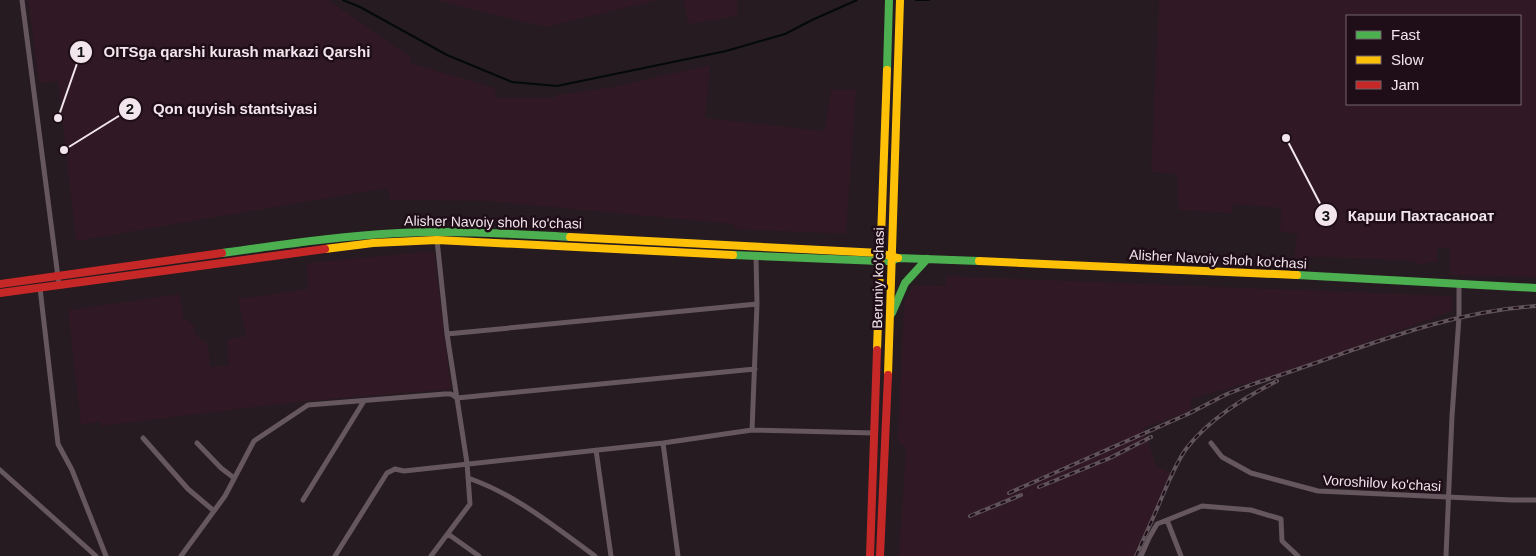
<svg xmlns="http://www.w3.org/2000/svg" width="1536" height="556" font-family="Helvetica,sans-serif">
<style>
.built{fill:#301925;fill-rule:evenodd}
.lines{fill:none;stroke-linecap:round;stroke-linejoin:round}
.stream{stroke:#040a08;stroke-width:2}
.street{stroke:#66565e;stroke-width:5}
.fast{stroke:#4caf50;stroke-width:8}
.slow{stroke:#ffc107;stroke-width:8}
.jam{stroke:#c62828;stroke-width:8}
.rail-casing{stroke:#60545a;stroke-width:4}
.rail{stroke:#1f0e17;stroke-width:2;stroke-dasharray:5.5;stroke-linecap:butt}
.labels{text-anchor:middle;stroke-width:5;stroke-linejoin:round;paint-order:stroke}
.street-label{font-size:14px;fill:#f2e5eb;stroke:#1f0e17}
.leader{fill:none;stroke:#f2e5eb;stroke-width:2}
.callout-dot{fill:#f2e5eb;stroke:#1f0e17;stroke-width:2}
.mark-label{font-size:15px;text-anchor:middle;font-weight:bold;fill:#111}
.callout-label{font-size:15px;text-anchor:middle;font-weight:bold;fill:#f2e5eb;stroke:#1f0e17;stroke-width:5;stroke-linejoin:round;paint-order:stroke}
</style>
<rect width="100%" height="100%" fill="#251b20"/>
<path class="built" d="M28 0H328L412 58 410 63 495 88 496 98H554L556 95 614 87 710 65 705 118 825 131 831 90 856 89 846 234 735 229 734 224 486 201 390 200 387 188 76 241 58 81 39 83Z
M436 0H658L546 27Z
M684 0H737V16L688 24Z
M1159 0H1536V277L1450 275V248H1437V262H1427V263L1421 265 1416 263 1415 261 1401 260 1324 257 1294 258 1297 234 1280 231 1281 208 1233 204 1232 213 1179 210 1177 174 1151 172ZM1347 16H1520V104H1347Z
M434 251 451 389 298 402 101 426V421L81 425 68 310 180 294 183 318 193 324 196 335 205 343H208L210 367 229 365 227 340 246 336 238 299 308 289 307 263Z
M946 276 1452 296V311L1292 370 1191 399V411L1144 428 1156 466 1171 473 1134 556H899L906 449 898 441 904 302 913 285 946 286Z"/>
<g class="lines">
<path class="stream" d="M343 0 360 7 447 55 512 82 557 86 726 51 785 34 812 20 857 0
M916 0H929"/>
<path class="street" d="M22 0 59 285
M40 288 58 444 72 470 106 556
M447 334 757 304
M752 430 757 304 756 256
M143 438 188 489 214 511
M197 443 221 468 234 478
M663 443 678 556
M1211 443 1222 457 1251 473 1318 491 1512 500H1536
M596 450 611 556
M0 470 96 556
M468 478C515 494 555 527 595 556
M303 500 364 401
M1167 520 1181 556
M448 534 479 556
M181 556 225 496 254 441 308 405 445 394H451L457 398 755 369
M335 556 387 473 395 469 404 471 663 443 752 430 874 433
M431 556 470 504 467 463 447 334 437 240
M1141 556 1149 538 1157 524 1202 506 1251 510 1281 519 1282 541 1298 556
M1446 556 1452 416 1459 317V284"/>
<path class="fast" d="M887 70 889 0
M222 253C281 245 339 236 399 233 456 230 513 234 570 237
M733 255 880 261H891L898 258 979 261
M1297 275 1536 288
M892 313 905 283 927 259"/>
<path class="slow" d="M570 237 880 253 898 258
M325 249 373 243 437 240 733 255
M979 261 1297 275
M877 350 887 70
M888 375 900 0"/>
<path class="jam" d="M0 284 222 253
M0 293 325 249
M870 556 877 350
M880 556 888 375"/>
<defs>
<path id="rail" d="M1039 487 1110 458 1151 437
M1009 493 1188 414 1227 394 1256 383C1348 354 1440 312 1536 306
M970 516 1021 495
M1136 556C1145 536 1154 516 1162 497 1169 481 1176 463 1186 449 1209 419 1244 398 1277 381"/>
</defs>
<use href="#rail" class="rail-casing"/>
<use href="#rail" class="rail"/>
</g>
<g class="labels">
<g class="street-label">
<text transform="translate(493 222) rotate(1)" y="5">Alisher Navoiy shoh ko'chasi</text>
<text transform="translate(1218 259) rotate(3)" y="5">Alisher Navoiy shoh ko'chasi</text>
<text transform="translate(878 278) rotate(-89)" y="5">Beruniy ko'chasi</text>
<text transform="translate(1382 483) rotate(3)" y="5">Voroshilov ko'chasi</text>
</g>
</g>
<path class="leader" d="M58 118L81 52M64 150L130 109M1286 138L1326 215"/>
<g class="callout-dot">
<circle cx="58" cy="118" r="5"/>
<circle cx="64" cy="150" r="5"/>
<circle cx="1286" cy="138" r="5"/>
<circle cx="81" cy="52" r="12"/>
<circle cx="130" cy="109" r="12"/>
<circle cx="1326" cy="215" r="12"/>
</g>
<g class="mark-label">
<text x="81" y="57">1</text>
<text x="130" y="114">2</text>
<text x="1326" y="221">3</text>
</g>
<g class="callout-label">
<text x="237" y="57">OITSga qarshi kurash markazi Qarshi</text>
<text x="235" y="114">Qon quyish stantsiyasi</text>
<text x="1421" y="221">Карши Пахтасаноат</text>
</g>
<rect x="1346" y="15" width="175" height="90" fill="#1f0e17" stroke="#73646c"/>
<rect x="1356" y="31" width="25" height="8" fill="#4caf50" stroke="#73646c"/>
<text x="1391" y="40" font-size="15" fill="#f2e5eb">Fast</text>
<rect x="1356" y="56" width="25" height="8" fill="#ffc107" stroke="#73646c"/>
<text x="1391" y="65" font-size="15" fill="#f2e5eb">Slow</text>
<rect x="1356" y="81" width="25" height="8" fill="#c62828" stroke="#73646c"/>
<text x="1391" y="90" font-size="15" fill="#f2e5eb">Jam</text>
</svg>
